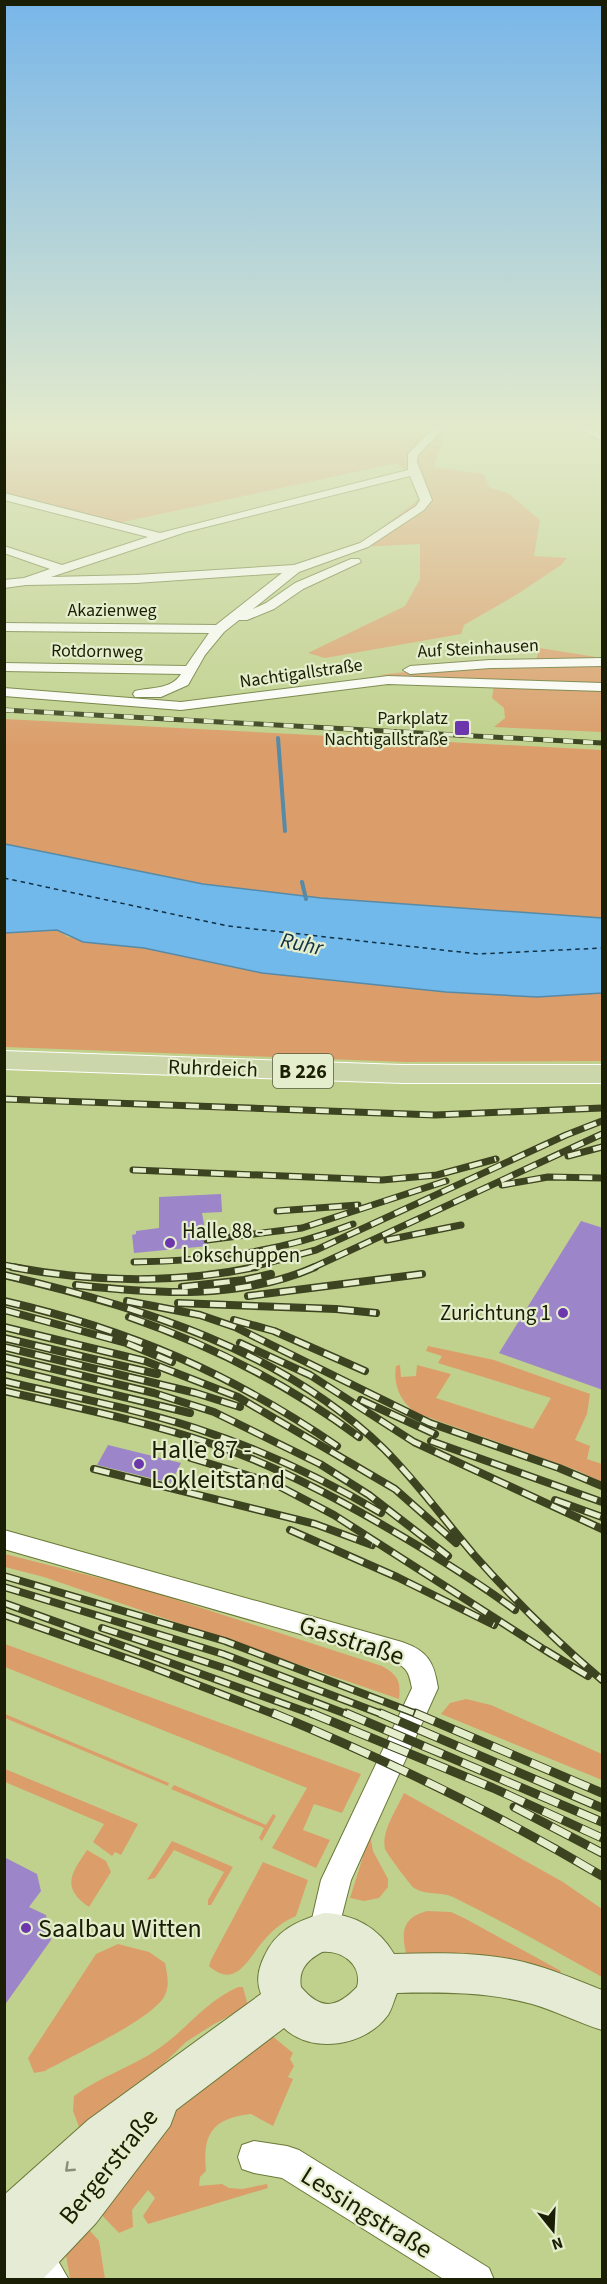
<svg xmlns="http://www.w3.org/2000/svg" width="607" height="2284" font-family="'Source Sans 3',sans-serif">
<style>
.green{fill:#db9e6b}
.water{fill:#71b9eb;stroke:#578aa6;stroke-width:1.5}
.lines{fill:none;stroke-linecap:round;stroke-linejoin:round}
.stream{stroke:#578aa6;stroke-width:4}
.ferry{stroke:#113146;stroke-width:1.5;stroke-dasharray:4.5 4;stroke-linecap:butt}
.building{fill:#9d85c9}
.street-casing{stroke:#697837;stroke-width:2}
.secondary-casing{stroke:#697837;stroke-width:2}
.primary-casing{stroke:#fff;stroke-width:2}
.street{fill:#fff;fill-rule:evenodd}
.secondary{fill:#e6ebd5;fill-rule:evenodd}
.primary{fill:#ccd6ab;fill-rule:evenodd}
.rail-far3-casing{stroke:#3c4320;stroke-width:5}
.rail-far2-casing{stroke:#3c4320;stroke-width:7}
.rail-far1-casing{stroke:#3c4320;stroke-width:8}
.rail-casing{stroke:#3c4320;stroke-width:9}
.rail-far3{stroke:#e4eecc;stroke-width:4;stroke-dasharray:10;stroke-linecap:butt}
.rail-far2{stroke:#e4eecc;stroke-width:4.5;stroke-dasharray:13;stroke-linecap:butt}
.rail-far1{stroke:#e4eecc;stroke-width:5;stroke-dasharray:16;stroke-linecap:butt}
.rail{stroke:#e4eecc;stroke-width:7;stroke-dasharray:21;stroke-linecap:butt}
.oneway{stroke:#8a8f77}
.poi-dot{fill:#6c36ad;stroke:#e4eecc;stroke-width:2}
.labels{text-anchor:middle;stroke-width:4.5;stroke-linejoin:round;paint-order:stroke}
.far-street-label{font-size:18px;fill:#191e04;stroke:#e4eecc}
.far-poi-label{font-size:18px;fill:#191e04;stroke:#e4eecc;text-anchor:end}
.shield{fill:#e4eecc;stroke:#565c40;stroke-width:1.5}
.shield-label{font-size:20px;font-weight:bold;fill:#191e04}
.street-label{font-size:21px;fill:#191e04;stroke:#e4eecc}
.poi-label{font-size:21px;fill:#191e04;stroke:#e4eecc;text-anchor:start}
.water-label{font-size:22px;font-style:italic;fill:#113146;stroke:#e4eecc}
.near-poi-label{font-size:26px;fill:#191e04;stroke:#e4eecc;text-anchor:start}
.near-street-label{font-size:26px;fill:#191e04;stroke:#e4eecc}
</style>
<rect width="100%" height="100%" fill="#c0d18d"/>
<path class="green" d="M5 427H447L434 467 484 474 489 487 509 494 540 520 534 556 567 558 561 565 516 595 464 625 461 634 325 658 308 653 405 606 420 579V544L356 547 429 492 397 463 114 524 5 494Z
M540 648 602 658V732L494 727 505 718 504 708 492 698 494 684 378 675 444 668 534 665Z
M5 719 602 750V918L321 898 203 884 5 844Z
M57 930 68 937 144 948 262 973 446 992 537 997 602 993V1061L406 1062 5 1047V933Z
M428 1346 494 1360 590 1394 587 1414 575 1440 590 1446 587 1459 602 1464V1482L576 1470 416 1413C400 1401 393 1385 396 1366L400 1365 401 1377 416 1376 417 1365 451 1374 436 1398 533 1429 551 1398 438 1363 442 1356 426 1351Z
M5 1554 143 1589 382 1666C398 1675 401 1681 399 1699L44 1577 5 1567Z
M5 1644 361 1774 342 1813 314 1804 303 1830 330 1840 316 1868 272 1848 307 1788 5 1667Z
M466 1699 491 1705 602 1754V1780L441 1714 450 1703Z
M5 1714 169 1783 168 1786 5 1718Z
M5 1769 138 1824 121 1855 115 1852 112 1856 93 1842 104 1824 5 1782Z
M174 1785 266 1825 273 1814 276 1816 262 1841 259 1838 264 1828 171 1789Z
M404 1793 563 1882 602 1909V1977C553 1950 504 1922 453 1897 440 1891 427 1896 414 1888 411 1886 387 1854 385 1849 381 1831 397 1809 404 1793Z
M370 1834 373 1851 388 1879V1887L379 1898 364 1901 350 1898Z
M172 1841 233 1867 211 1905H208V1900L224 1872 174 1850 155 1878 147 1880Z
M87 1850 106 1861 111 1872 89 1907C60 1887 72 1873 87 1850Z
M263 1862 308 1880 296 1916C284 1921 275 1928 266 1938 249 1956 237 1991 209 1966L211 1960Z
M427 1911 451 1912 464 1918 561 1971 558 1975 407 1957C401 1934 401 1918 427 1911Z
M118 1944 149 1952 165 1963C167 1974 170 1984 165 1995 154 2019 71 2056 45 2071L34 2073 28 2058 96 1954Z
M238 1987H243L248 2006 214 2024 186 2042 84 2140 73 2111 74 2096C99 2077 132 2067 158 2049 187 2029 206 2001 238 1987Z
M271 2035 293 2053 290 2059 294 2066 288 2077 293 2079 273 2126 251 2114C213 2118 202 2134 206 2171L200 2177 199 2186 222 2184 229 2188 242 2189 267 2184 268 2188 148 2224 143 2216 155 2198 148 2190 132 2210 133 2227 119 2233 93 2206 175 2111 214 2075Z
M85 2225 99 2241 105 2279H70L65 2249Z"/>
<path class="water" d="M5 844 203 884 321 898 602 918V993L537 997 446 992 262 973 144 948 83 942 57 930 5 933Z"/>
<g class="lines">
<path class="stream" d="M278 738 285 831
M302 882 306 899"/>
<path class="ferry" d="M4 878 228 926 478 954 602 948"/>
</g>
<path class="building" d="M221 1194 222 1212 202 1213 208 1246 134 1253 132 1235 136 1234V1231L159 1228V1197Z
M581 1221 603 1228V1390L499 1353Z
M108 1445 181 1463 171 1483 97 1465Z
M4 1857 37 1874 41 1891 29 1907 46 1915 51 1940 4 2006Z"/>
<g class="lines">
<defs>
<path id="street" d="M434 427H445L418 455 417 462 432 500 424 510 368 547 299 572 253 609 266 603 295 583 351 559H359L361 562 303 589 274 609 247 620H239L224 632 205 655 188 685 161 697H135L133 694 135 691C151 687 171 690 181 674L4 671V663L186 666 209 633 4 631V623L216 625 282 573 136 583 26 585 4 588V580L24 578 50 569 4 553V546L62 565 148 537 4 500V493L160 533 408 470V454ZM410 476 420 500 416 506 360 543 294 565 136 575 51 577 186 532Z
M577 427H590L602 434V441Z
M602 658V666L490 668 410 674 403 670 410 666 490 660Z
M388 676 602 683V691L388 684 181 710 4 696V688L181 702Z
M4 1530 402 1642C428 1651 434 1662 438 1688L351 1880 335 1942 324 1946 313 1942 309 1932 321 1880 412 1688C409 1673 408 1669 394 1661L4 1549Z
M254 2141 287 2146 299 2150 489 2268 494 2280H445L282 2178 254 2173 242 2169 238 2157 242 2145Z
M34 2235 46 2240 69 2280H32L17 2252 22 2240Z"/>
<path id="secondary" d="M324 1913C354 1914 379 1928 394 1954 433 1953 472 1952 510 1959 542 1965 572 1978 602 1990V2030C579 2023 556 2011 532 2004 488 1992 442 1992 397 1993 394 2000 392 2009 388 2015 366 2046 312 2055 284 2028L176 2110 170 2126 96 2223 42 2280H4V2195L88 2120 261 1994C256 1981 258 1970 264 1957 276 1930 297 1921 324 1913ZM322 1952C342 1950 363 1965 357 1987 337 2008 321 2011 301 1987 298 1970 307 1960 322 1952Z"/>
<path id="primary" d="M4 1051 402 1065H602V1083H402L4 1069Z"/>
</defs>
<use href="#street" class="street-casing"/>
<use href="#secondary" class="secondary-casing"/>
<use href="#primary" class="primary-casing"/>
<use href="#street" class="street"/>
<use href="#secondary" class="secondary"/>
<use href="#primary" class="primary"/>
<defs>
<path id="rail-far3" d="M4 710 602 743"/>
<path id="rail-far2" d="M4 1099 435 1115 602 1108
M568 1156 602 1147
M133 1170 382 1180 437 1175 496 1159
M502 1185 548 1177 602 1178
M277 1211 358 1205
M207 1240 302 1228 446 1181
M387 1240 461 1225
M134 1262C210 1261 281 1252 353 1224
M4 1265 20 1268
M249 1268 316 1250 566 1135 602 1121
M312 1268 602 1134"/>
<path id="rail-far1" d="M12 1267C92 1282 176 1284 256 1267
M4 1275C140 1307 281 1349 384 1449 417 1482 445 1521 475 1556 515 1601 556 1641 602 1680
M76 1285C157 1294 239 1300 315 1267
M182 1287 244 1280 271 1274
M248 1296 422 1274
M4 1301C130 1330 230 1373 337 1446
M127 1301 200 1315 235 1327 430 1423 559 1468 602 1486
M178 1303 336 1309 376 1313
M4 1310 126 1343 172 1362
M129 1317C213 1346 288 1384 359 1437
M234 1320 274 1331 365 1371
M4 1327 145 1361 238 1397 395 1489 456 1543
M4 1338 157 1374
M240 1343 310 1375 414 1442 602 1529
M4 1347 196 1393 240 1407
M4 1357 154 1393 214 1412 320 1464 369 1495 448 1556
M4 1368 190 1413
M4 1381C68 1396 132 1408 195 1428 260 1449 322 1478 381 1513
M4 1391C74 1407 144 1421 212 1444 286 1469 353 1507 420 1547 452 1567 485 1587 515 1610
M361 1400 435 1434
M431 1441 602 1502
M191 1458 273 1483 334 1515 551 1654
M94 1469 315 1524 372 1545
M555 1500 602 1517
M290 1530 397 1577 494 1625
M4 1576 225 1641 419 1715
M4 1587 223 1654 384 1715
M4 1603 315 1715
M4 1615 146 1665 276 1715
M102 1628 230 1670 349 1715
M545 1650 588 1676"/>
<path id="rail" d="M273 1713C387 1760 496 1813 602 1876
M311 1713 493 1788 602 1838
M346 1713 602 1822
M380 1713 602 1808
M415 1713 602 1793
M514 1807 602 1853"/>
</defs>
<use href="#rail-far3" class="rail-far3-casing"/>
<use href="#rail-far2" class="rail-far2-casing"/>
<use href="#rail-far1" class="rail-far1-casing"/>
<use href="#rail" class="rail-casing"/>
<use href="#rail-far3" class="rail-far3"/>
<use href="#rail-far2" class="rail-far2"/>
<use href="#rail-far1" class="rail-far1"/>
<use href="#rail" class="rail"/>
</g>
<defs><path id="oneway-chevron" d="M-2-3.5L2.5 0L-2 3.5" fill="none" stroke-width="1.6" stroke-linecap="round" stroke-linejoin="round" transform="scale(1.5)"/></defs>
<use class="oneway" href="#oneway-chevron" transform="translate(69 2168) rotate(137)"/>
<linearGradient id="sky" x2="0" y2="1"><stop stop-color="#78b6e9"/><stop offset="0.57" stop-color="#e3eacc"/><stop offset="1" stop-color="#e3eacc" stop-opacity="0"/></linearGradient>
<rect width="607" height="747" fill="url(#sky)"/>
<g class="poi-dot">
<rect x="454" y="720" width="16" height="16" rx="3"/>
<circle cx="170" cy="1243" r="6"/>
<circle cx="563" cy="1313" r="6"/>
<circle cx="139" cy="1464" r="6"/>
<circle cx="26" cy="1928" r="6"/>
</g>
<g class="labels">
<g class="far-street-label">
<text x="112" y="616">Akazienweg</text>
<text transform="translate(478 648) rotate(-3)" y="6">Auf Steinhausen</text>
<text transform="translate(97 651) rotate(1)" y="6">Rotdornweg</text>
<text transform="translate(301 673) rotate(-8)" y="6">Nachtigallstraße</text>
</g>
<g class="far-poi-label">
<text x="448" y="724">Parkplatz<tspan x="448" dy="21">Nachtigallstraße</tspan></text>
</g>
<rect class="shield" x="273" y="1054" width="60" height="34" rx="4.5"/>
<g class="shield-label">
<text x="303" y="1078">B 226</text>
</g>
<g class="street-label">
<text transform="translate(213 1068) rotate(2)" y="7">Ruhrdeich</text>
</g>
<g class="poi-label">
<text x="182" y="1238">Halle 88 -<tspan x="182" dy="24">Lokschuppen</tspan></text>
<text x="551" y="1320" text-anchor="end">Zurichtung 1</text>
</g>
<g class="water-label">
<text transform="translate(302 943) rotate(12)" y="8">Ruhr</text>
</g>
<g class="near-poi-label">
<text x="151" y="1458">Halle 87 -<tspan x="151" dy="30">Lokleitstand</tspan></text>
<text x="38" y="1937">Saalbau Witten</text>
</g>
<g class="near-street-label">
<text transform="translate(352 1640) rotate(18)" y="9">Gasstraße</text>
<text transform="translate(108 2166) rotate(-51)" y="9">Bergerstraße</text>
<text transform="translate(367 2212) rotate(32)" y="9">Lessingstraße</text>
</g>
</g>
<rect width="607" height="2284" fill="none" stroke="#191e04" stroke-width="12"/>
<g transform="translate(553 2230) rotate(162)" stroke="#e4eecc" stroke-width="4.5" paint-order="stroke">
<path d="M0-4.5L10 22L0 15L-10 22Z" fill="#191e04"/>
<text y="-9" font-size="16" font-weight="bold" text-anchor="middle" fill="#191e04">N</text>
</g>
</svg>
